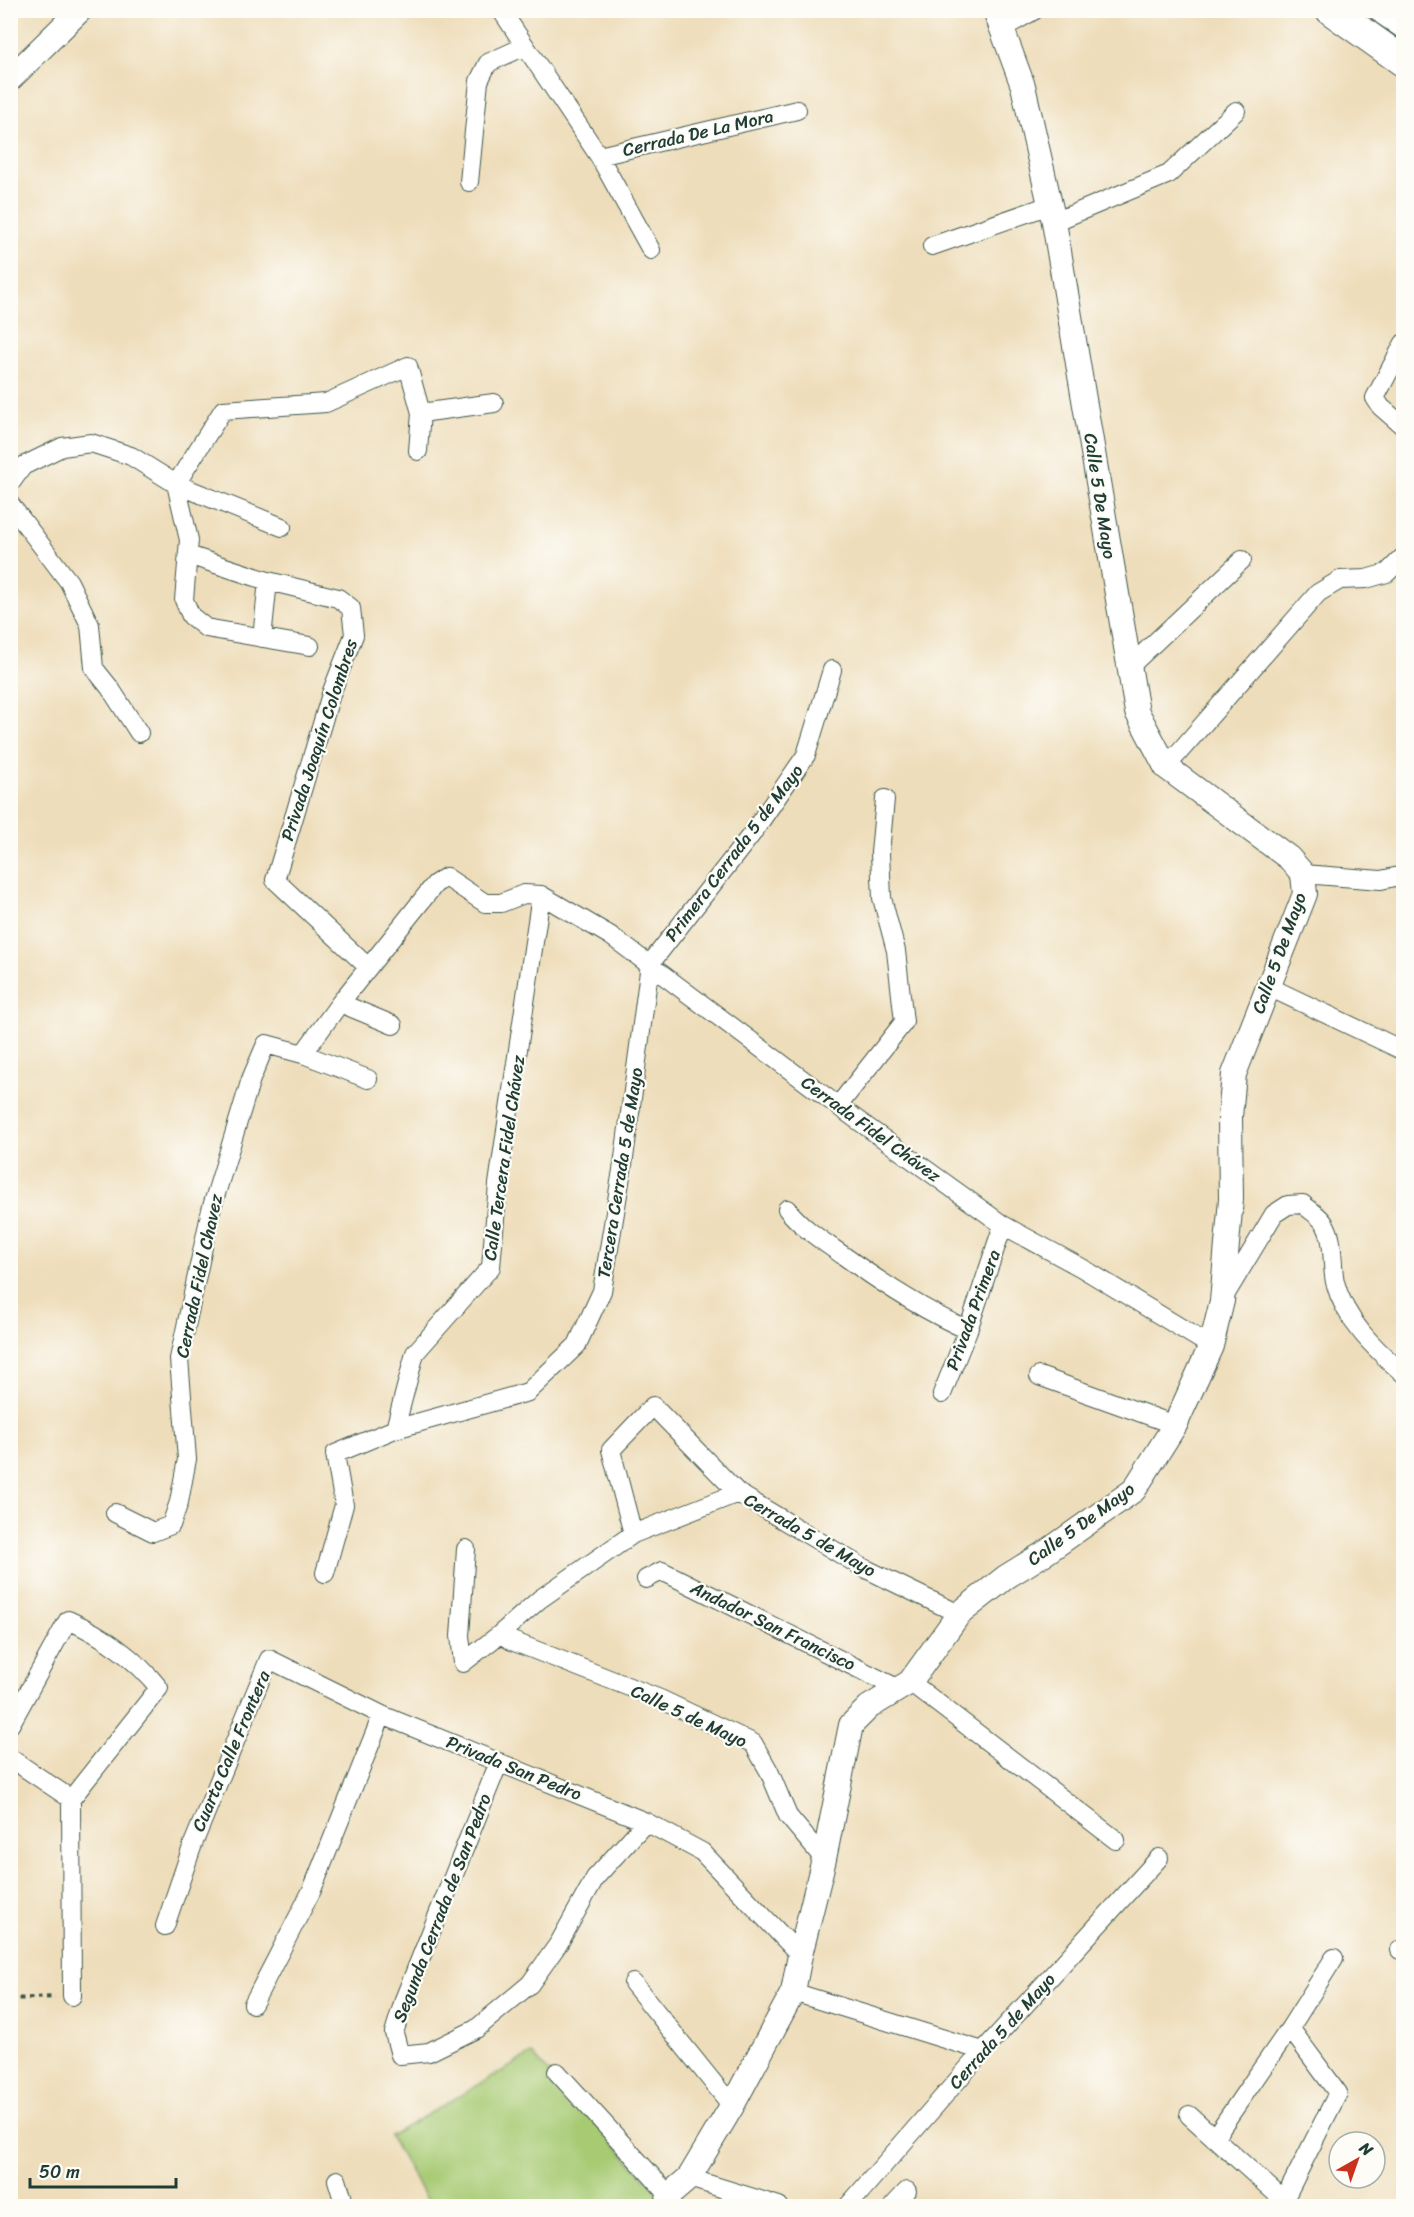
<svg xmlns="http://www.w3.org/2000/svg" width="1414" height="2217" font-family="Sriracha,sans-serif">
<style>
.green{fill:#a7ca73;stroke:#638454;stroke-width:1.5}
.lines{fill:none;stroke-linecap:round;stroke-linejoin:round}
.minor-casing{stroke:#3e5548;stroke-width:20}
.tertiary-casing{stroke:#3e5548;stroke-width:26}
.primary-casing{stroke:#3e5548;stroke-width:32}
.path{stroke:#3e5548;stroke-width:4;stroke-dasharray:4.5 4.5;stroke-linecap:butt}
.minor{stroke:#fff;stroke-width:18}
.tertiary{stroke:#fff;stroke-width:24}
.primary{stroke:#fff;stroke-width:30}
.labels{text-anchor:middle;stroke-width:4.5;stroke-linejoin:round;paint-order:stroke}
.street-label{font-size:18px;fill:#1f3d34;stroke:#fdfcf7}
</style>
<rect width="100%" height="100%" fill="#fdfcf7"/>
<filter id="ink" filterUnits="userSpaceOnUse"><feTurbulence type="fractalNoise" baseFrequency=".0167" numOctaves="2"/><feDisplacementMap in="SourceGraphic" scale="12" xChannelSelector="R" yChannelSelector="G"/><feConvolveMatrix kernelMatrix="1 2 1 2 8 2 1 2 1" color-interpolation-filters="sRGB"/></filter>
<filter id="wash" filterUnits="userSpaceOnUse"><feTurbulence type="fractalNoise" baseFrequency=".008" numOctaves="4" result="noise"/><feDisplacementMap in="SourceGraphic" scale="24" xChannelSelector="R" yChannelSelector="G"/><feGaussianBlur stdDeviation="1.35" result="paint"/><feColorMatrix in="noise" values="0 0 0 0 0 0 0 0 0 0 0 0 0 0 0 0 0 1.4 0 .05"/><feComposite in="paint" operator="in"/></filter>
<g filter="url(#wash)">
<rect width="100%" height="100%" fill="#eeddba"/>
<path class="green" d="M532 2054 661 2195 658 2206H430L390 2136Z"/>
</g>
<g filter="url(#ink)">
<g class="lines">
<defs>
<path id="minor" d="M501 10 599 156 651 250
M1003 28 1035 10
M599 156 797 110
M469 182 479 81 488 63 525 46
M1054 222 1169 174 1236 111
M932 246 1050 205
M1404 343 1375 398 1381 407 1404 427
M421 413 494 403
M10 484 23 466 62 447 91 443 131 456 176 484 282 527
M10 504 69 582 90 625 94 668 110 688 139 733
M188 555 268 581 338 598 351 608 354 635 332 691 275 880 368 967
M262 638 268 581
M310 646 206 628 191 616 184 600 189 540 176 484 223 410 326 403 408 366 421 413 418 451
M1128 668 1242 560
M1166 767 1318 593 1340 580 1366 579 1387 573 1404 556
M1303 874 1381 880 1404 875
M1267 986 1404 1051
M340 1003 393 1025
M303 1054 340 1003 435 884 446 877 485 903H501L524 894 541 895 611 936 838 1106 1003 1225 1082 1268 1211 1346
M838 1106 904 1022 896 951 882 898 880 853 885 799
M787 1209C803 1229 823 1241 844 1256 883 1284 924 1311 968 1330
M1224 1297 1274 1214 1288 1205 1303 1204C1309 1210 1320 1216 1324 1223 1335 1239 1331 1263 1335 1282 1345 1321 1375 1349 1404 1374
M1039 1376 1175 1425
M942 1394 968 1330 1003 1225
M395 1429 415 1353 491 1267 498 1184 541 895
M115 1513 153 1532 171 1525 179 1502 187 1459 179 1359 211 1210 251 1079 266 1044 303 1054 368 1079
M633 1534 611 1450 653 1406 738 1493 862 1567 959 1614
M325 1573 344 1505 335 1454 395 1429 528 1392 577 1345 602 1291 624 1158 650 964 751 835 806 755 832 670
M646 1579 662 1571 899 1689
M500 1634 512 1641 660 1699 753 1743 769 1771 788 1816 824 1859
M463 1663 500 1634 540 1599 633 1534 738 1493
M463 1663 460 1636 466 1549
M910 1682 1116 1840
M10 1725 68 1620C103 1635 136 1659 159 1688L71 1799
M10 1758 71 1799
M499 1762 405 1997 394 2033 400 2055 429 2052 476 2029 530 1984 559 1943 595 1878 646 1822
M71 1799 72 1996
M165 1926 193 1844 269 1659 382 1715 646 1822 702 1852 800 1955
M1400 1950 1404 1951
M633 1983 732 2106
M793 1992 983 2051
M253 2004 312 1890 382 1715
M557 2072 669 2195
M1189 2115 1290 2206
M1214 2138 1290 2028 1334 1958
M689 2178 779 2206
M337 2180 345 2206
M1284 2200 1338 2093 1290 2028
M848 2206 983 2051 1159 1858
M893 2206 907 2191"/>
<path id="tertiary" d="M10 79 80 10
M667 2206 669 2195 689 2178 732 2106 793 1992 800 1955 824 1859 851 1725 869 1707 910 1682 959 1614 1006 1577 1048 1551 1134 1490 1175 1425 1211 1346 1222 1301 1231 1199 1230 1117 1234 1074 1305 894 1303 874 1289 858 1166 767 1137 712 1054 222 1023 86 995 10"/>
<path id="primary" d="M1331 10 1404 62
M1385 10 1404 23"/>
</defs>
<use href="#minor" class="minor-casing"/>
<use href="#tertiary" class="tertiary-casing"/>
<use href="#primary" class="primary-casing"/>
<path class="path" d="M10 1999 55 1997"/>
<use href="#minor" class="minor"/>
<use href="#tertiary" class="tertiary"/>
<use href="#primary" class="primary"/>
</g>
</g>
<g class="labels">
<g class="street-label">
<text transform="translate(698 133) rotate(-13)" y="6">Cerrada De La Mora</text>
<text transform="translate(1100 496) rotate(81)" y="6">Calle 5 De Mayo</text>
<text transform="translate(319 740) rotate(-72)" y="6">Privada Joaquín Colombres</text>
<text transform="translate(734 853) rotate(-53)" y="6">Primera Cerrada 5 de Mayo</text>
<text transform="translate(1279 953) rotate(-70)" y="6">Calle 5 De Mayo</text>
<text transform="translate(871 1129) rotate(36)" y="6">Cerrada Fidel Chávez</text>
<text transform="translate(504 1158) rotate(-82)" y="6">Calle Tercera Fidel Chávez</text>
<text transform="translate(620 1173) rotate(-81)" y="6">Tercera Cerrada 5 de Mayo</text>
<text transform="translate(199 1276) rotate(-78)" y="6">Cerrada Fidel Chavez</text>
<text transform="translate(973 1310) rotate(-70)" y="6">Privada Primera</text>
<text transform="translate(1081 1524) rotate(-36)" y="6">Calle 5 De Mayo</text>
<text transform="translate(810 1535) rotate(30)" y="6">Cerrada 5 de Mayo</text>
<text transform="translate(773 1626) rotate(26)" y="6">Andador San Francisco</text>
<text transform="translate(689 1716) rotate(25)" y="6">Calle 5 de Mayo</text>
<text transform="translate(231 1751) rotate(-67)" y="6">Cuarta Calle Frontera</text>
<text transform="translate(514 1768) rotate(22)" y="6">Privada San Pedro</text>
<text transform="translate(442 1908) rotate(-69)" y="6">Segunda Cerrada de San Pedro</text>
<text transform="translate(1002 2031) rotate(-48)" y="6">Cerrada 5 de Mayo</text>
</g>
</g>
<rect width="1414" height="2217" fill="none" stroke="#fdfcf7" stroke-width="36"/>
<g transform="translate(1357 2160) rotate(40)"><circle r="28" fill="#fdfcf7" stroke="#a4b0a9" stroke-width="1.5"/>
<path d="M0-4.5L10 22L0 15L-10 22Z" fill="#c8321e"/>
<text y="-9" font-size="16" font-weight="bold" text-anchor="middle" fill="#1f3d34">N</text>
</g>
<path d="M30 2178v9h146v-9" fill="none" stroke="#1f3d34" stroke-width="3"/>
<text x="39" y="2178" font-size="18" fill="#1f3d34" stroke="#fdfcf7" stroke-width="4.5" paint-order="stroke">50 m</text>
</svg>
